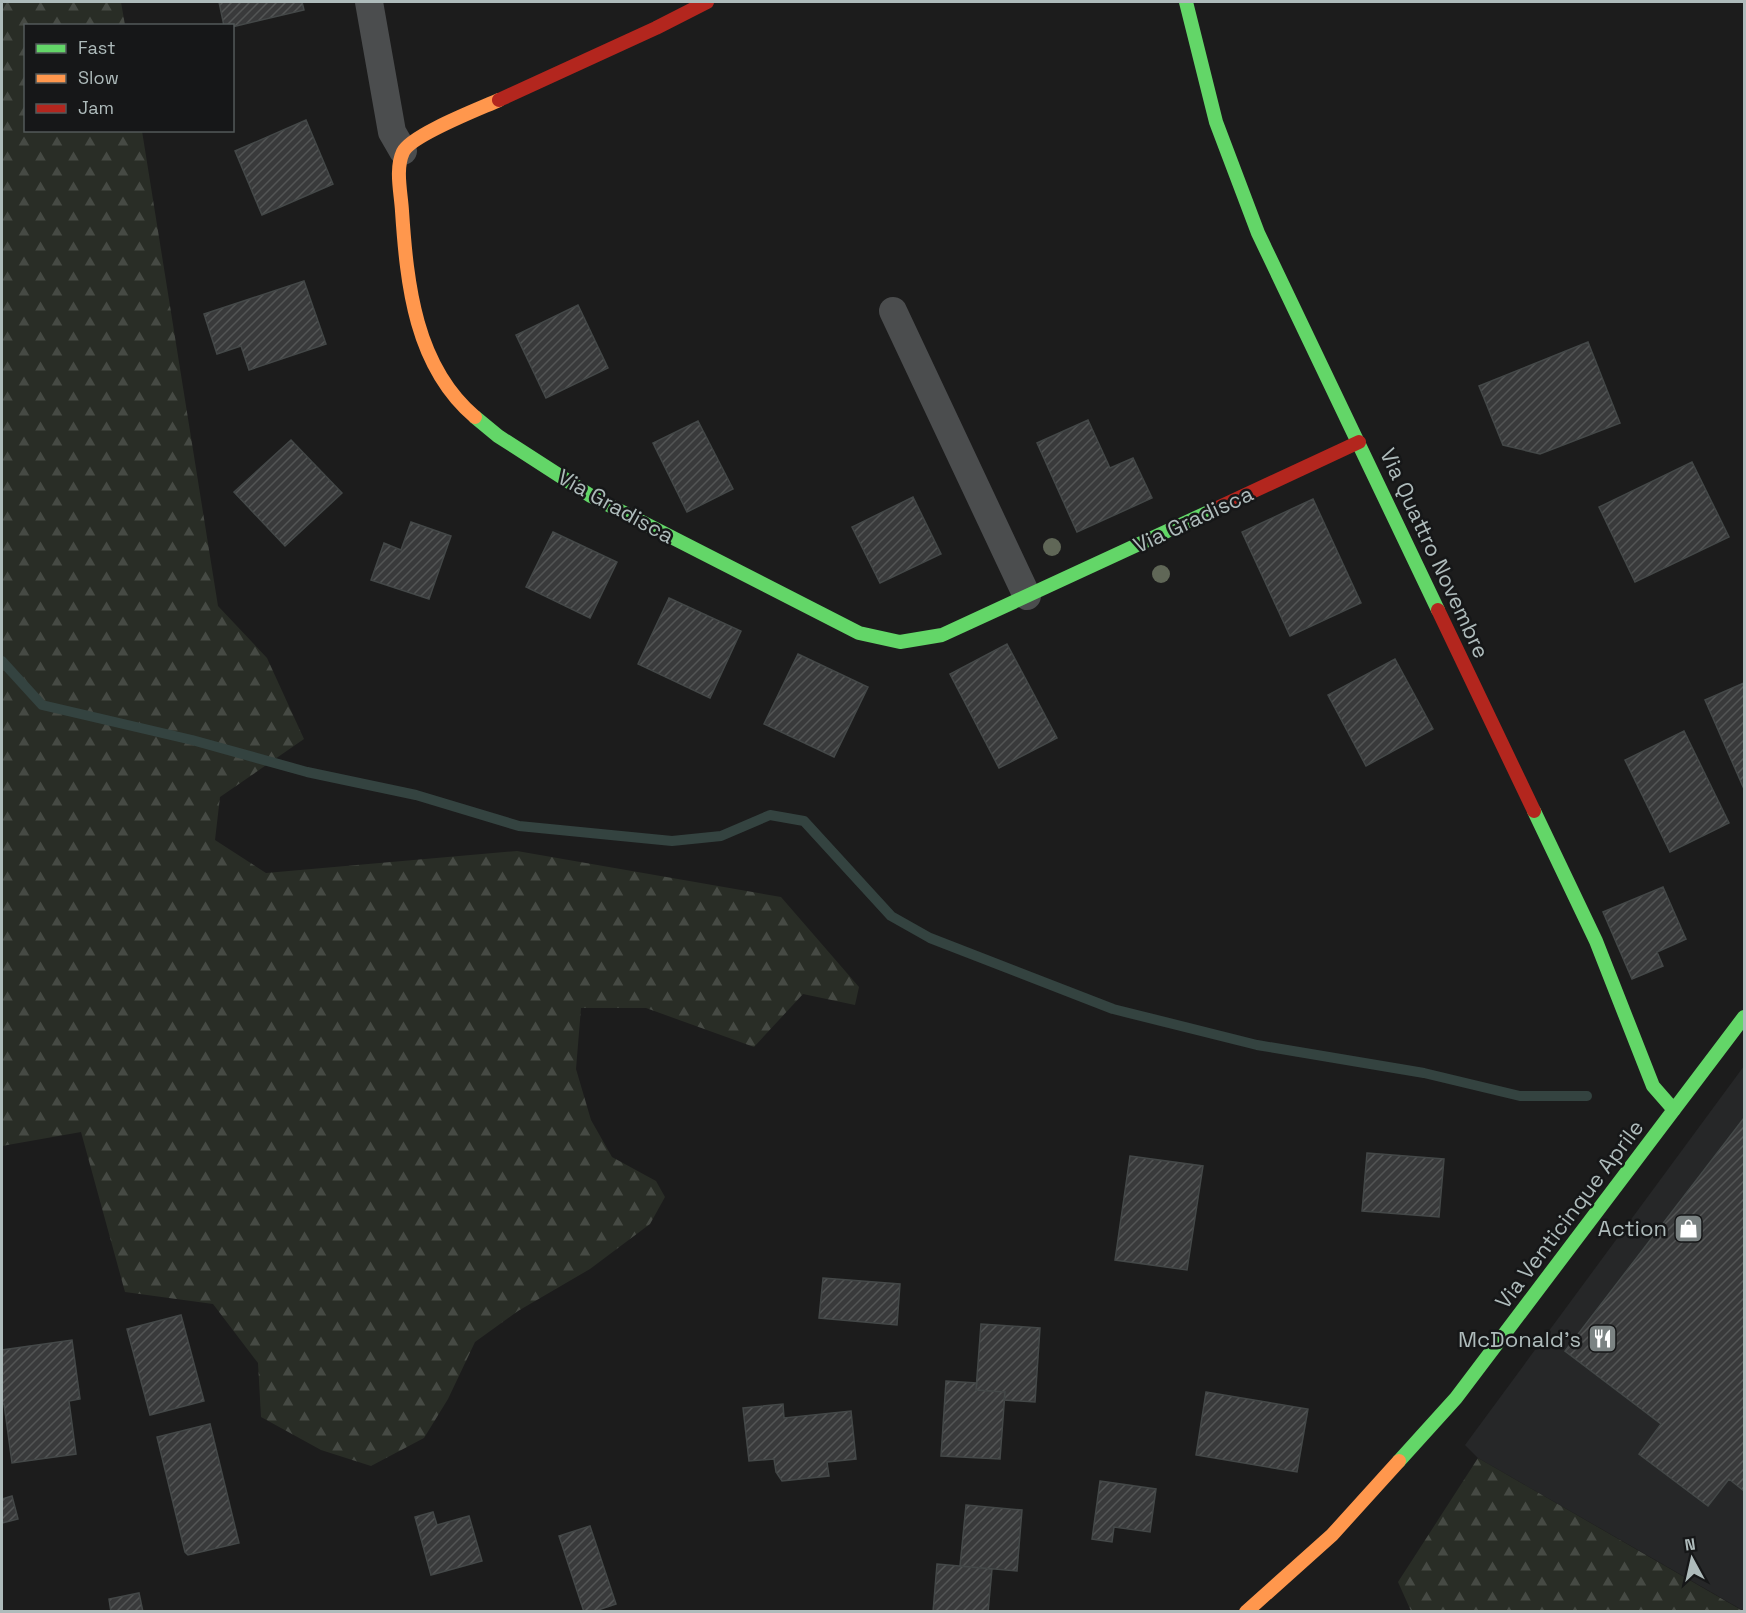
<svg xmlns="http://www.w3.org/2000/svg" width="1746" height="1613" font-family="'Space Grotesk',sans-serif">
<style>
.built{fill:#262728}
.forest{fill:url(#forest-firs)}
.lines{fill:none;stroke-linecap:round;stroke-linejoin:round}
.stream{stroke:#344340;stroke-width:10}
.building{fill:url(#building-hatch);stroke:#444848;stroke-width:1.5}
.street{stroke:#4b4d4e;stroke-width:28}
.fast{stroke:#63d668;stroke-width:14}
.slow{stroke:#ff974d;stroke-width:14}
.jam{stroke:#b3261e;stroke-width:14}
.tree{fill:#606757}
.labels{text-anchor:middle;stroke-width:5;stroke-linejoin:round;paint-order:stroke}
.street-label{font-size:22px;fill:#aebbbb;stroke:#161718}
.poi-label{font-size:22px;fill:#aebbbb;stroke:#161718;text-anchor:end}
</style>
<defs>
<pattern id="forest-firs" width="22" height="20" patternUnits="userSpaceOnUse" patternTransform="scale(1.5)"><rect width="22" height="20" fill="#292d26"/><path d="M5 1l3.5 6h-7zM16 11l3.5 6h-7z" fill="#464a44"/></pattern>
<pattern id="building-hatch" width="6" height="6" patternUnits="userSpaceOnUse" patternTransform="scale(1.5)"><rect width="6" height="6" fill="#393a3b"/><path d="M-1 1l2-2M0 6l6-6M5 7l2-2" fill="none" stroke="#535555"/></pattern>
</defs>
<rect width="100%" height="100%" fill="#1c1c1c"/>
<path class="built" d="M1744 1066V1611L1478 1458 1465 1445Z"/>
<path class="forest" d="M2 2H121L125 25 26 26V130L142 131 218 606 267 658 304 739 220 797 215 840 266 873 517 851 781 897 859 987 855 1005 803 994 754 1047 646 1008H581L576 1069 591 1120 612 1157 656 1181 665 1197 650 1224 590 1269 518 1311 475 1342 448 1399 424 1438 371 1466 321 1450 261 1417 258 1363 213 1304 125 1292 81 1132 2 1146Z
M1478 1458 1743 1611H1411L1398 1582Z"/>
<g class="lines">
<path class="stream" d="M2 661 42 705 192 740 307 772 416 795 519 826 672 841 721 836 770 815 804 821 891 916 930 938 1113 1009 1257 1045 1424 1073 1520 1096H1587"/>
</g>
<path class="building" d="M219 2H302L304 10 232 27 224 26Z
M306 120 333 184 262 215 235 151Z
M304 281 326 344 249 370 241 346 217 354 204 314Z
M578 305 608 368 546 398 516 335Z
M1588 342 1620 423 1540 454 1503 445 1479 386Z
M1088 420 1110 468 1133 458 1152 498 1077 532 1037 443Z
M698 421 733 489 687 512 653 443Z
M291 440 342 493 285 546 234 492Z
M1692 462 1729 537 1635 582 1599 507Z
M913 497 941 554 880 583 852 527Z
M1313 499 1361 603 1290 636 1242 532Z
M411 522 451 536 429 599 371 580 384 543 401 550Z
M553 532 617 562 590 618 526 587Z
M669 598 741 631 710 698 638 664Z
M1007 644 1057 738 999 768 950 674Z
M798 654 868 687 834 757 764 724Z
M1395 659 1433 729 1366 766 1328 695Z
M1744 683V789L1705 700Z
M1684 731 1729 823 1670 852 1625 760Z
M1663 887 1686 939 1657 952 1663 966 1632 979 1603 912Z
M1744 1118V1491L1729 1479 1708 1506 1639 1454 1661 1424 1565 1351Z
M1367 1153 1444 1159 1439 1217 1362 1211Z
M1130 1156 1203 1166 1187 1270 1115 1260Z
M823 1278 900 1284 897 1325 819 1318Z
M181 1315 204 1401 150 1415 127 1329Z
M981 1324 1040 1328 1035 1402 1004 1400 1005 1392 976 1390Z
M72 1340 80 1399 69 1401 76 1454 12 1463 4 1404H2V1350Z
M946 1381 977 1383 976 1390 1005 1392 1000 1459 941 1456Z
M1206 1392 1308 1409 1297 1472 1196 1455Z
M783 1404 784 1418 851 1411 856 1459 827 1462 829 1476 782 1481 776 1472 774 1459 749 1461 743 1408Z
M210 1424 239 1543 188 1555 185 1552 157 1437Z
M1100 1481 1156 1489 1150 1532 1114 1527 1112 1542 1092 1539Z
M12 1496 18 1519 2 1523V1499Z
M966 1505 1022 1510 1017 1571 960 1566Z
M433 1512 437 1525 469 1516 482 1561 431 1575 415 1517Z
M590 1526 616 1604 592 1612H584L559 1536Z
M937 1564 992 1569 988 1612H933Z
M139 1593 143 1612H111L109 1599Z"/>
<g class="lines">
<path class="street" d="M369 2 392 132 403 151
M893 311 1027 596"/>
<path class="fast" d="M1186 2 1216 122 1258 233 1438 610
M475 417 498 436 591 496 859 633 900 642 942 635 1215 509
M1534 811 1596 941 1653 1086 1674 1110
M1399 1461 1456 1398 1744 1017"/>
<path class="slow" d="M475 417C415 366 407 285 402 211 401 193 395 169 403 152 411 135 479 109 499 100
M1246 1612 1332 1535 1399 1461"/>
<path class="jam" d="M499 100 656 28 707 2
M1215 509 1359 442
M1438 610 1534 811"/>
</g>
<g class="tree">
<circle cx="1052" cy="547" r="9"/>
<circle cx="1161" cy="574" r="9"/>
</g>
<defs>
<symbol id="shop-square" viewBox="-11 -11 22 22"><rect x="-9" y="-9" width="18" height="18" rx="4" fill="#7b8383" stroke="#161718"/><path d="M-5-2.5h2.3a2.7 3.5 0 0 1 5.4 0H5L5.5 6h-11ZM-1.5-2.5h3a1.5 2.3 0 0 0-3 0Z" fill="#fff"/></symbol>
<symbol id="restaurant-square" viewBox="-11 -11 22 22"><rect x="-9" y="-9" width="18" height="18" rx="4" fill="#7b8383" stroke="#161718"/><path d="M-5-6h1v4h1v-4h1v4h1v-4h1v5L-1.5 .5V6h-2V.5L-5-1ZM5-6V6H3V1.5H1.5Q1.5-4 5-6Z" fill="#fff"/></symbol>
</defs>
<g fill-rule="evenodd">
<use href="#shop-square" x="1672" y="1212" width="33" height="33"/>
<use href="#restaurant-square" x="1586" y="1322" width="33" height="33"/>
</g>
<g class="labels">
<g class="street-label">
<text transform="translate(616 506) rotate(29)" y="8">Via Gradisca</text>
<text transform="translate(1193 519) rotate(-25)" y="8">Via Gradisca</text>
<text transform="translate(1435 553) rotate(65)" y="8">Via Quattro Novembre</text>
<text transform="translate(1569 1214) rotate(-53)" y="8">Via Venticinque Aprile</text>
</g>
<g class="poi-label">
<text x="1667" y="1236">Action</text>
<text x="1581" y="1347">McDonald's</text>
</g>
</g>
<rect width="1746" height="1613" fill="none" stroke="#aebbbb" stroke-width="6"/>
<rect x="24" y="24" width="210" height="108" fill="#161718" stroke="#535959" stroke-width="1.5"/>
<rect x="36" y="44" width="30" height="9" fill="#63d668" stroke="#535959" stroke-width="1.5"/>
<text x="78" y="54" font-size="18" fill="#aebbbb">Fast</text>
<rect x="36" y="74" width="30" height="9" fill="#ff974d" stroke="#535959" stroke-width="1.5"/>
<text x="78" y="84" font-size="18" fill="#aebbbb">Slow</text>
<rect x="36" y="104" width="30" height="9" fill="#b3261e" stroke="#535959" stroke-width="1.5"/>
<text x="78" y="114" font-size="18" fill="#aebbbb">Jam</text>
<g transform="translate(1692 1559) rotate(352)" stroke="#161718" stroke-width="4.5" paint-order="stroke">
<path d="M0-4.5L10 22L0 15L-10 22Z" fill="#aebbbb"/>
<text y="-9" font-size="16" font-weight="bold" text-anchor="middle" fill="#aebbbb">N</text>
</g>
</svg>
